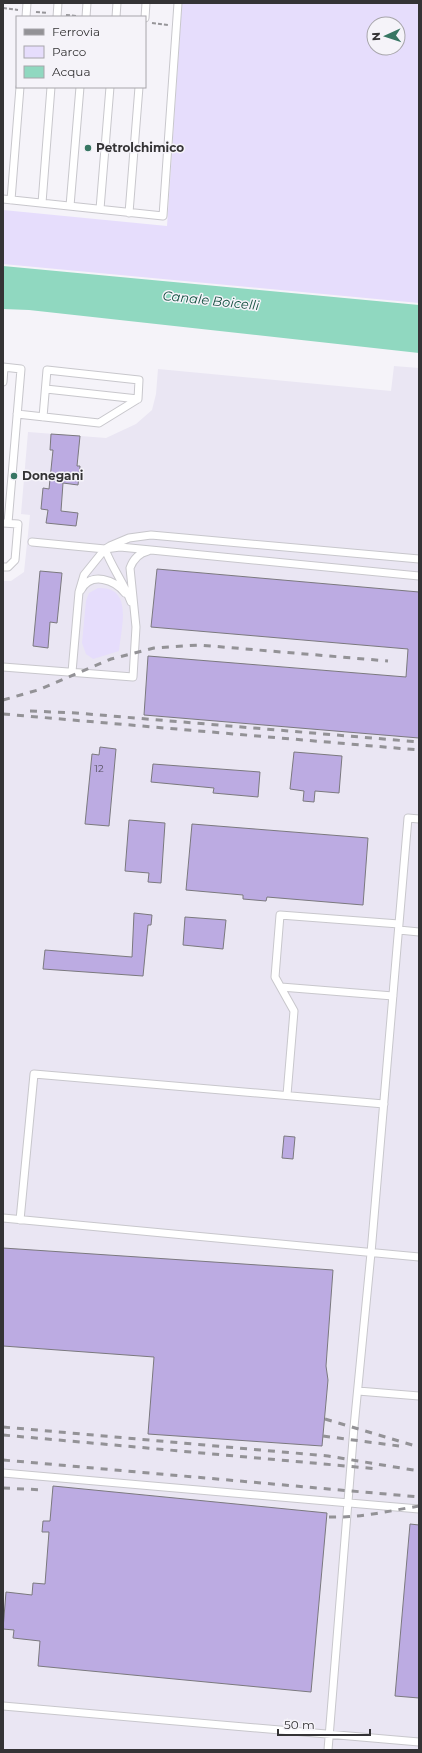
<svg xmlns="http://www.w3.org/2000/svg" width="422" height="1753" font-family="Montserrat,sans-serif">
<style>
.built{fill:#eae6f3}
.green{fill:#e6ddfc;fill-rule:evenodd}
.water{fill:#90d8c0}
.building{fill:#bcabe2;stroke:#7b797e}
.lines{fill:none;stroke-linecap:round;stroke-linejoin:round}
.service-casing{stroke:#c8c7cc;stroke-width:9}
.path{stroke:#97969a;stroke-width:2;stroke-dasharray:4 2;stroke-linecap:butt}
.service{stroke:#fff;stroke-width:7}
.rail{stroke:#939296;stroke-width:3;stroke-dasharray:7 7;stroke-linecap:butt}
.poi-dot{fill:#377663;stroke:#f5f3f9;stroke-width:1.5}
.labels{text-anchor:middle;stroke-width:3;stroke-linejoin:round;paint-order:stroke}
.number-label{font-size:10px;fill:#565160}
.poi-label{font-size:12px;font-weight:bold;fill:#343335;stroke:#f5f3f9;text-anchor:start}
.water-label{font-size:13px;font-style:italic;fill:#124e3e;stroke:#f5f3f9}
</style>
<rect width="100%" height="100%" fill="#f5f3f9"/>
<path class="built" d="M394 366 419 368V1750H3V581H11L24 572 30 515 21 514 28 432 106 438 136 424 152 410 156 394 158 369 391 391Z"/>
<path class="green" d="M182 3H419V303L3 264V210L167 226ZM374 24H398V48H374Z
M98 588C134 586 121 628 119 651L93 659 86 654 82 643 86 601 89 593Z"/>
<path class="water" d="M3 266 419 305V353L29 310 3 309Z"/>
<path class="building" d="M51 434 80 436 77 466H80L78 485 63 483 61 511 78 513 76 526 46 523 48 510 41 509 43 488 49 489 53 450H50Z
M157 569 419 592V738L144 715 148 656 406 677 408 649 151 627Z
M40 571 62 573 57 623 50 622 48 648 33 646Z
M100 747 116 749 109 826 85 824 92 754 99 755Z
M294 752 342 756 339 793 315 791 314 802 303 801 304 791 290 789Z
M153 764 260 772 258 797 213 793 214 788 151 782Z
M129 820 165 823 161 883 148 882 149 873 125 871Z
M192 824 368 838 363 905 267 897 266 901 243 899V895L186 890Z
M134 913 152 915 151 925H148L143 976 43 969 45 950 132 957Z
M185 917 226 920 223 949 183 945Z
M284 1136 295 1137 293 1159 282 1158Z
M3 1248 333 1270 326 1366 328 1380 322 1446 148 1434 154 1357 3 1346Z
M53 1486 327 1513 311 1692 38 1666 40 1641 13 1638 14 1630 3 1629 6 1592 32 1595 33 1583 45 1584 49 1532H42L43 1521H50Z
M410 1524 419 1525V1698L395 1696Z"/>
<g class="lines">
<defs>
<path id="service" d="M26 17 27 3
M57 17 58 3
M86 17 87 3
M116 17 117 3
M145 18 146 3
M3 199 163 216 178 3
M11 200 20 87
M42 203 51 87
M70 206 80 87
M100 209 110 87
M129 213 139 87
M3 367 21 369 8 523
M3 382 4 368
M46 389 138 399
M17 414 99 423 138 399 139 380 47 370 43 417
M3 523 18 524 15 560 8 567H3
M32 542 105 549 120 547 419 576
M105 549C112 568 124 583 131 602
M81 590C91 571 115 580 125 593
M3 667 133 677 136 627 130 568C133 560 139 553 148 551
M72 672 79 592 84 575 105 549 110 546 129 538 151 535 419 559
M399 930 419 932
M281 987 393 996
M287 1095 294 1011 275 977 280 915 399 924
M3 1218 419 1257
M20 1220 34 1074 384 1104
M358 1391 419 1396
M3 1473 419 1509
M3 1706 419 1742
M328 1750 354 1427 371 1253 408 818 419 819"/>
</defs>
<use href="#service" class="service-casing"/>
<path class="path" d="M3 8 18 10
M36 12 48 13
M66 15 77 16
M152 23 168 25"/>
<use href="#service" class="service"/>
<path class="rail" d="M3 700 38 690 111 659 154 648 199 645 388 661
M30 711 76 713 419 742
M3 714 419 750
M325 1419 419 1447
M3 1427 328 1456 419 1471
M3 1435 379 1469
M323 1436 399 1446
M3 1460 419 1497
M3 1488 44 1490
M329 1517C360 1518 389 1511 419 1506"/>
</g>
<g class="poi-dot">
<circle cx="88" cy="148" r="4"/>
<circle cx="14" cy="476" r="4"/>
</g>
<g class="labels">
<g class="number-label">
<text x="99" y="772">12</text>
</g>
<g class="poi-label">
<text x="96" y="152">Petrolchimico</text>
<text x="22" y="480">Donegani</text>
</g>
<g class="water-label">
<text transform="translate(211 300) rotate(6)" y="5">Canale Boicelli</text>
</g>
</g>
<rect width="422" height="1753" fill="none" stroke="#343335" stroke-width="8"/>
<rect x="16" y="16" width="130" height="72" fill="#f5f3f9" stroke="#a8a6ab"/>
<rect x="24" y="29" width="20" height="6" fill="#939296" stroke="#a8a6ab"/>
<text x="52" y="36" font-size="12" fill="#343335">Ferrovia</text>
<rect x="24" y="46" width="20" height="12" fill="#e6ddfc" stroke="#a8a6ab"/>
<text x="52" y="56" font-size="12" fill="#343335">Parco</text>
<rect x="24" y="66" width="20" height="12" fill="#90d8c0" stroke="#a8a6ab"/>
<text x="52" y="76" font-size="12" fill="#343335">Acqua</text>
<g transform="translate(386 36) rotate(267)"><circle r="19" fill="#f5f3f9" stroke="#a8a6ab"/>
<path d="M0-3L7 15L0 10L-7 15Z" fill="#377663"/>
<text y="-6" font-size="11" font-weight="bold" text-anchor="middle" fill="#343335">N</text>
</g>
<path d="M278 1729v6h92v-6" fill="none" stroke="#343335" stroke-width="2"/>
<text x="284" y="1729" font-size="12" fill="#343335" stroke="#f5f3f9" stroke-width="3" paint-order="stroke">50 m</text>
</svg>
